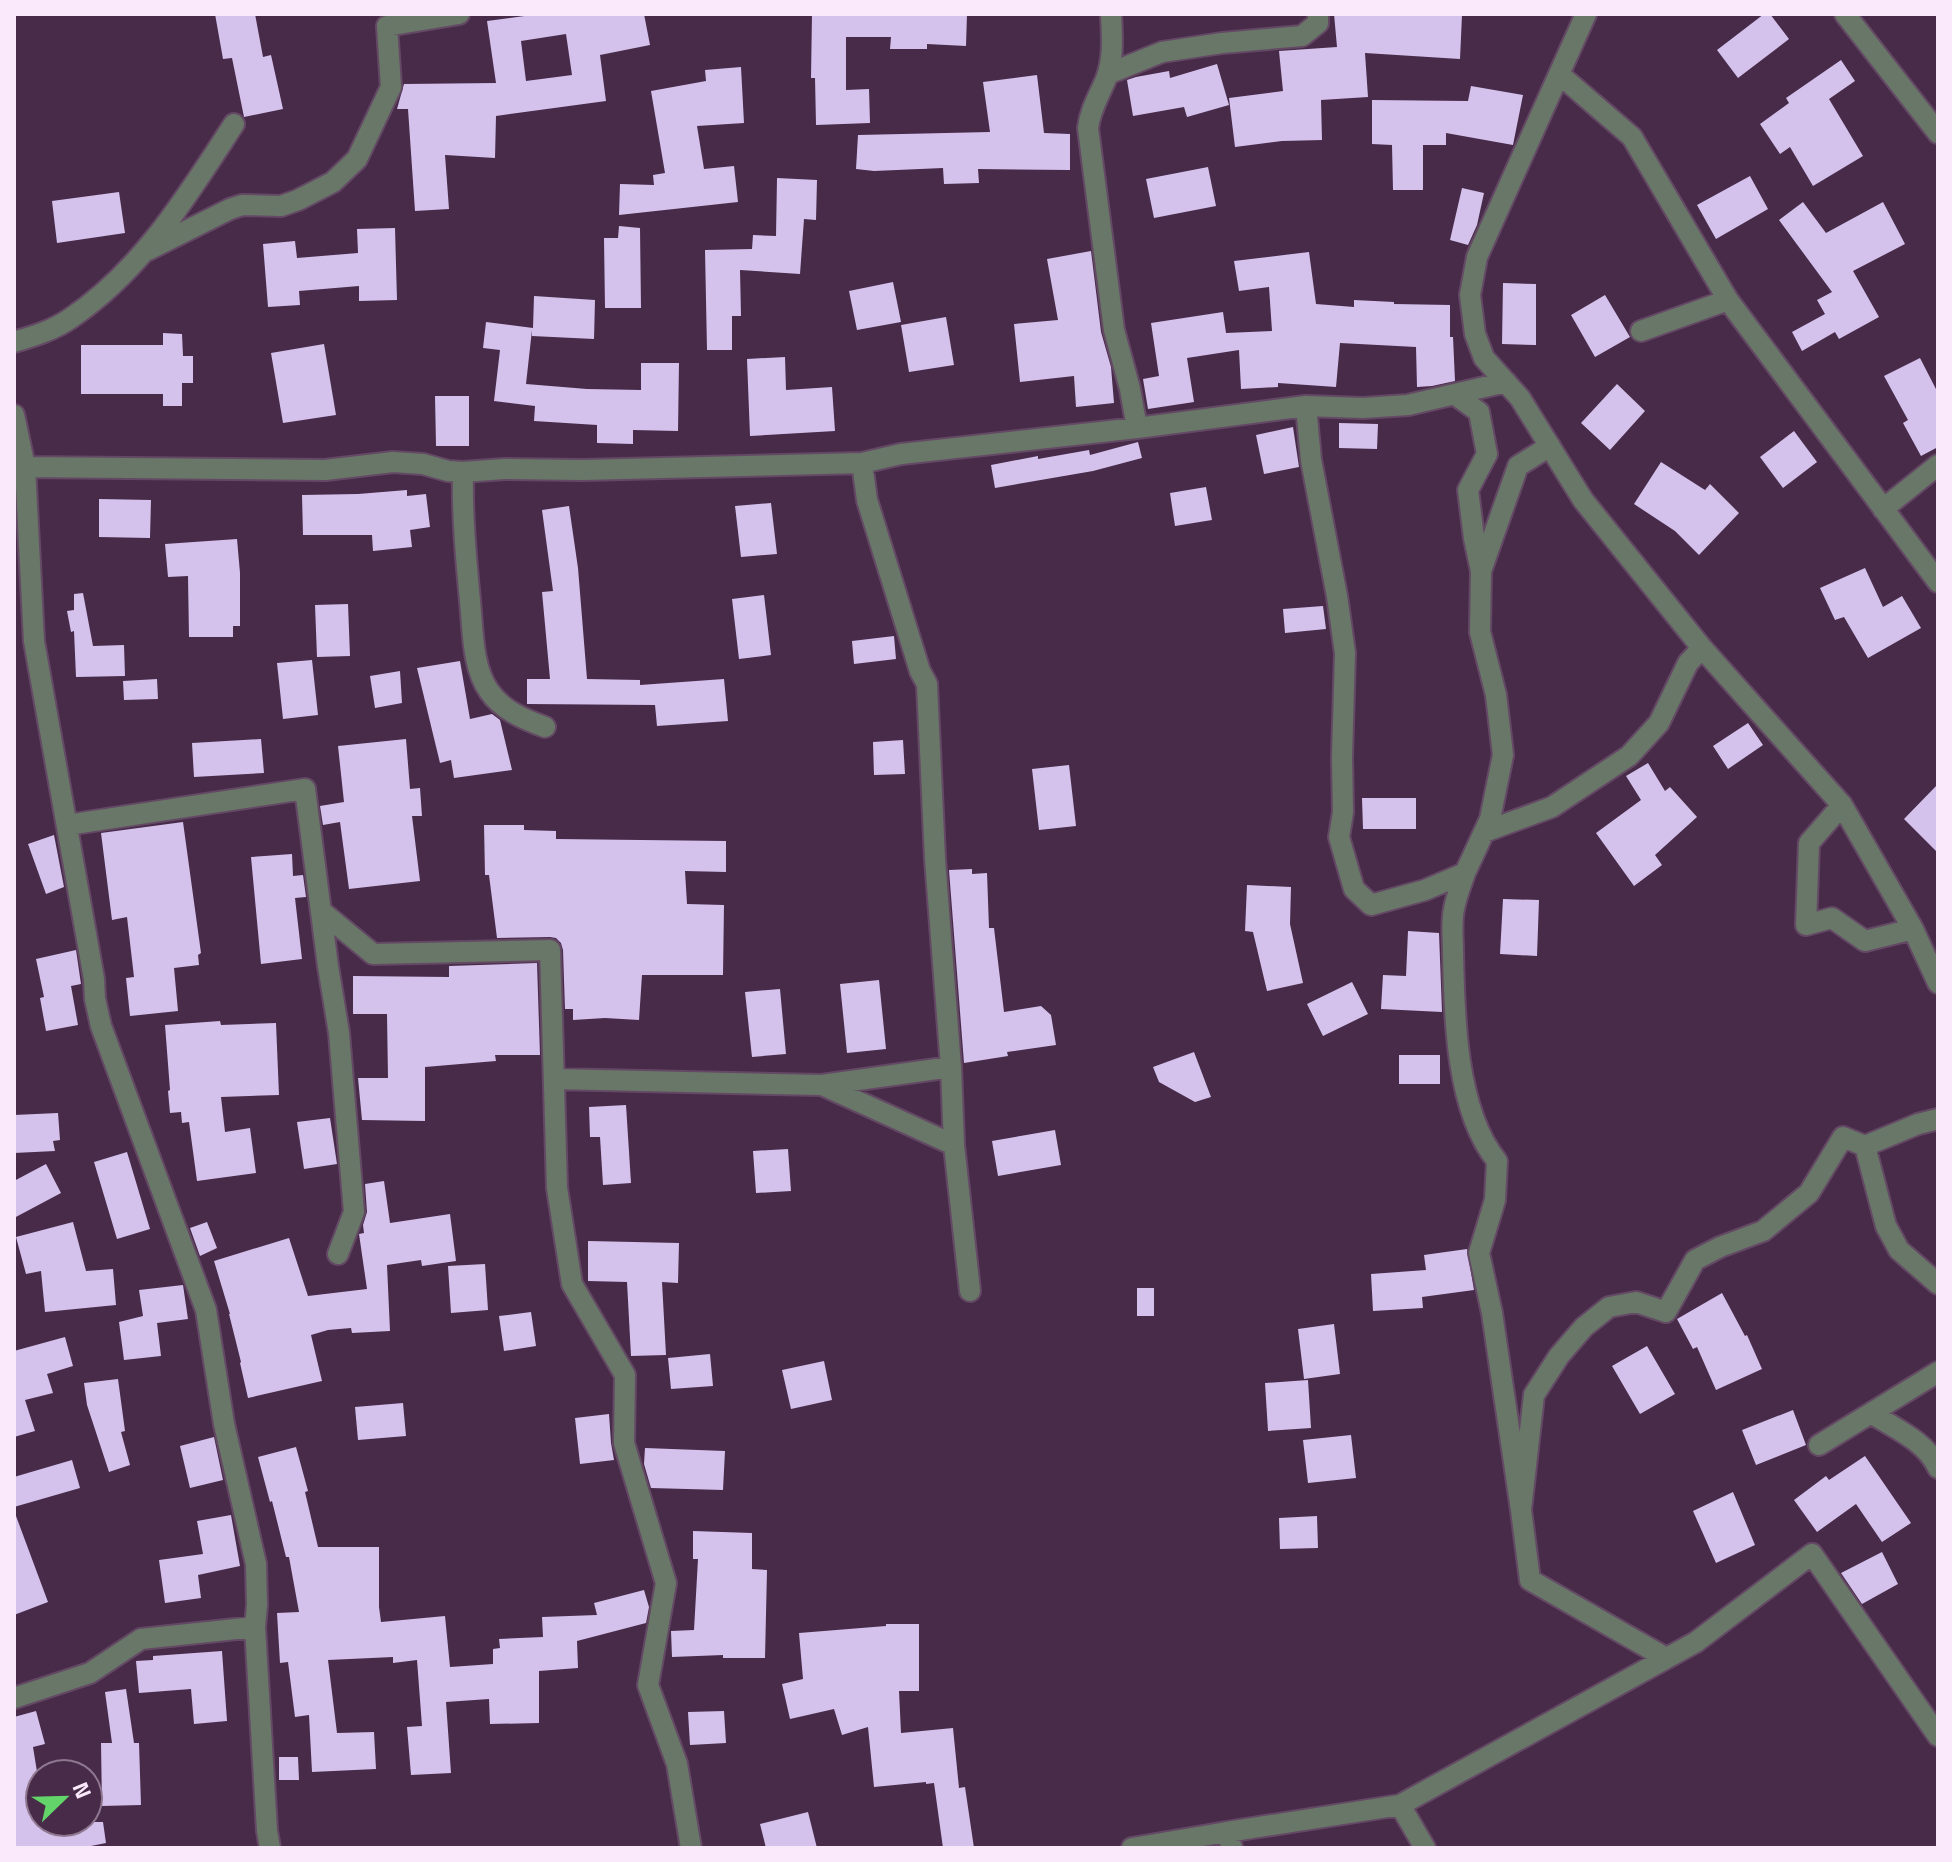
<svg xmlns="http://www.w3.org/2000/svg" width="1952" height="1862" font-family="'Titillium Web',sans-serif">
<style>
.building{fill:#d4c2ec;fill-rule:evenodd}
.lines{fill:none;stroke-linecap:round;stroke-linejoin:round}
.minor-casing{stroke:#644965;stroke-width:24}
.minor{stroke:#697768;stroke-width:20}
</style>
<rect width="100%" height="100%" fill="#472b49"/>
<path class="building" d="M215 14H255L263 57 271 55 283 109 244 117 232 58 223 59Z
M539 14H644L650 45 600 55 606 101 496 116 495 158 445 155 449 209 415 211 408 109H397L404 84 496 83 487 21ZM566 34 572 75 526 81 521 41Z
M812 14H967L966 46 927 44V49H890L891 37H846V90L869 89 870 123 816 125 815 78H811Z
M1334 14 1462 15 1460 59 1365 53 1368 97 1321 100 1322 140 1282 141 1235 147 1229 98 1283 91 1279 51 1337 47Z
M1764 14H1770L1789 39 1738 78 1717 50Z
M1841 60 1855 81 1829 99 1863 156 1813 186 1790 147 1780 154 1760 124 1789 103 1786 98Z
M1217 64 1229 105 1187 117 1184 107 1133 116 1127 80 1136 77 1169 71 1170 78Z
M741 67 744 123 697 126 704 169 734 166 738 202 619 215 620 184 654 185 653 175 665 173 651 91 706 81 705 70Z
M1037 75 1044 133 1070 134V170L978 169 979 183 944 184 943 168 874 171 856 169 858 135 990 132 983 82Z
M1471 86 1523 95 1513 145 1446 133V145H1423V190H1393L1392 145 1372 144V100L1468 101Z
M1208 167 1216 206 1154 218 1146 179Z
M1750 176 1768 209 1716 239 1697 205Z
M777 178 817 180 816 220 804 219 800 274 740 270 741 316H732V350H707L705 250 752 249 753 235 776 236Z
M1462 188 1484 193 1477 225 1468 245 1450 240Z
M119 192 125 233 57 243 52 201Z
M1803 202 1826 233 1883 202 1905 244 1853 271 1879 317 1839 339 1835 332 1802 351 1792 332 1825 314 1817 300 1832 292 1779 220Z
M619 226 640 228 641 308H605L604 238H618Z
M395 228 397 300 359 301V286L299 291 300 305 268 307 263 244 295 241 297 258 358 253 357 229Z
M1091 251 1101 332 1111 367 1114 403 1076 407 1074 376 1020 382 1014 324 1058 320 1047 259Z
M1309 252 1316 304 1354 307V300L1394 302V304L1450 305V337H1453L1455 381 1432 386 1417 387 1416 347 1340 343 1336 387 1278 383V387L1241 389 1239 350 1187 358 1194 402 1148 409 1143 379 1159 376 1151 323 1223 312 1226 333 1272 331 1269 287 1239 291 1234 261Z
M893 282 901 322 857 330 849 291Z
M1503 283 1536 284V345L1502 344Z
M1605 295 1630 337 1595 357 1571 315Z
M534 296 595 300 594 339 532 336V330L526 384 587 389 641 390V363H679L678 431 633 430V444L597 443V425L534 421 535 406 494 401 500 350 483 348 486 322 533 328Z
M946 317 954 365 909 372 901 325Z
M163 333 182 334 183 356H193V383H182V406H163V394H81V345H163Z
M324 344 336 415 283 423 271 353Z
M785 357 786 390 832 387 835 431 750 436 747 359Z
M1920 358 1938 393V447L1921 456 1903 423 1908 420 1884 376Z
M1617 384 1645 411 1610 450 1581 423Z
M435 396H469V446H436Z
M1339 423 1378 424 1377 449 1339 448Z
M1293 427 1299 467 1264 474 1256 435Z
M1794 431 1817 462 1783 488 1760 457Z
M1138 442 1142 458 1093 471 995 488 991 465 1038 456V459L1089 450 1090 455Z
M1661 462 1705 490 1710 484 1739 513 1699 555 1675 531 1634 504Z
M1206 487 1212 520 1175 526 1170 493Z
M407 490V496L426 494 430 527 410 530 412 547 373 551 372 535H303L302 495 358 494Z
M99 499 151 500 150 538 99 537Z
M771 503 777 554 741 557 735 506Z
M569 506 578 568 587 679 640 680V685L724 679 728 721 657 726 655 705 527 704V679H550L542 592 553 591 542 510Z
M237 539 240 573V626H233V637H189L188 576 168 577 165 544Z
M1865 568 1883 607 1902 596 1921 628 1868 658 1844 617 1835 620 1820 588Z
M83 593 93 646 124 645 125 676 76 677 74 631 71 632 67 611 74 610V594Z
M764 595 771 655 739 659 732 599Z
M348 604 350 656 317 657 315 605Z
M1323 606 1326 629 1285 633 1283 609Z
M894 636 896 659 854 664 852 641Z
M312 660 318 715 283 719 277 663Z
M460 661 470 719 492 714 500 720 512 770 454 778 451 760 440 763 417 668Z
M400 671 402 703 375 708 370 676Z
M157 679 158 699 124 700 123 681Z
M1748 723 1763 745 1728 769 1713 746Z
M261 739 264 773 194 777 192 743Z
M406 739 410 789 420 788 422 816H412L420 881 349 889 340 822 323 825 320 806 344 802 338 746Z
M903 740 905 774 874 775 873 742Z
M1648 763 1665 791 1670 787 1697 817 1655 855 1662 865 1634 886 1596 833 1641 800 1626 776Z
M1069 765 1076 826 1039 830 1032 769Z
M1938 784V853L1904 819Z
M1362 798H1416V829H1363Z
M183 822 201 953 198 955 199 965 174 968 178 1011 130 1016 126 978 134 977 127 917 112 920 101 833Z
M484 825H524V830L556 831V839L726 841V872L685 871 687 904 724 905 723 975H642L639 1020 605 1018 573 1020V1009H565L563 950 561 943 556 938 550 937 497 938 489 875H485Z
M54 835 64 887 46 894 28 844Z
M292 854 293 876 303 875 306 897 295 898 302 959 261 964 251 857Z
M972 869V874L987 873 989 928H994L1004 1012 1041 1006 1051 1015 1056 1045 1007 1052 1008 1056 964 1063 949 870Z
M1247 885 1291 887 1290 924 1303 983 1267 991 1253 932 1245 931Z
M1503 899 1539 900 1537 956 1500 954Z
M1408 931 1439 933 1442 1012 1381 1009 1383 975 1406 976Z
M76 950 81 984 71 986 78 1025 46 1031 40 998 44 997 36 959Z
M537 963 540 1055H495L496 1061 425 1067V1121L362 1120 358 1078H388L387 1014H353V976L449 977V966Z
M879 980 886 1049 847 1053 840 984Z
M1352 982 1368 1014 1323 1036 1307 1004Z
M780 989 786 1054 752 1057 745 992Z
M220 1021 221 1025 276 1023 279 1095 221 1097 225 1132 250 1128 256 1173 197 1181 189 1122 182 1123 181 1112 170 1113 168 1091 170 1090 165 1025Z
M1194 1052 1211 1097 1195 1102 1159 1082 1153 1067Z
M1399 1055H1440V1084H1399Z
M626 1105 631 1183 603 1185 600 1137H590L589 1107Z
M58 1113 60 1140 53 1141 55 1151 14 1153V1115Z
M330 1118 337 1164 304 1169 297 1122Z
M1055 1130 1061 1165 998 1176 992 1141Z
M788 1149 791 1191 756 1193 753 1151Z
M127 1152 150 1229 117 1239 94 1162Z
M46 1164 61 1193 14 1218V1181Z
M384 1181 390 1223 450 1214 456 1261 422 1266 421 1260 387 1265 390 1331 352 1333 351 1328 328 1330 311 1335 322 1381 248 1398 240 1363 241 1362 229 1314H230L214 1261 289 1238 308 1296 367 1289 359 1234 364 1233 363 1225 367 1212 365 1184Z
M73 1222 86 1271 113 1269 116 1305 45 1312 41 1271 26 1274 16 1237Z
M207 1222 217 1248 200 1256 190 1228Z
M588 1241 679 1243 678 1283 662 1282 666 1355 631 1356 627 1282 588 1281Z
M1467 1249 1474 1290 1422 1297 1423 1308 1373 1311 1371 1274 1426 1270 1424 1255Z
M485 1264 488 1310 451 1313 448 1266Z
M183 1285 188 1319 157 1323 161 1356 124 1360 119 1322 143 1316 139 1290Z
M1137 1288H1154V1316H1137Z
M1722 1293 1745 1336 1747 1335 1762 1369 1716 1390 1697 1347 1693 1349 1677 1319Z
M531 1312 536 1346 504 1351 499 1316Z
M1334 1324 1340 1374 1304 1379 1298 1329Z
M65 1337 73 1366 47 1374 53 1393 25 1400 35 1431 14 1437V1351Z
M1647 1346 1675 1394 1640 1414 1612 1366Z
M710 1354 713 1386 671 1389 668 1358Z
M824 1361 832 1400 791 1409 782 1370Z
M118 1379 125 1431 121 1432 130 1465 109 1472 87 1405 84 1383Z
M1308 1380 1311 1428 1268 1431 1265 1383Z
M403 1403 406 1436 358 1440 355 1407Z
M1793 1410 1806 1445 1756 1465 1742 1430Z
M609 1414 611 1443 614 1460 580 1464 575 1418Z
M1351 1435 1356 1478 1308 1483 1303 1440Z
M214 1437 223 1480 190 1488 180 1446Z
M296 1447 308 1491 305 1492 318 1547H379V1607L381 1622 445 1616 450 1667 493 1664V1649L500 1648 499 1639 543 1637 542 1617 597 1615 594 1603 644 1590 649 1607 646 1623 577 1641 578 1668 539 1671V1723L490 1724 489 1699 446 1702 451 1773 411 1775 407 1727 422 1726 417 1660 393 1663V1657L328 1660 337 1733 374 1732 376 1769 312 1772 309 1715 295 1717 288 1662 280 1663 277 1613 299 1612 289 1557H286L272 1501 270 1502 258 1457Z
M645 1448 725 1451 723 1490 651 1488 644 1464Z
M1865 1456 1911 1523 1882 1542 1856 1504 1817 1532 1794 1500 1826 1476 1829 1480Z
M72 1460 80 1488 14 1507V1477Z
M1733 1492 1755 1545 1716 1563 1693 1511Z
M231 1515 240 1566 198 1575 201 1598 165 1603 159 1560 203 1554 197 1521Z
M14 1516H16L48 1602 14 1615Z
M1317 1516 1318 1548 1280 1549 1279 1518Z
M693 1531 752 1533V1569L767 1570 765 1658H723V1655L672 1657 671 1631 694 1630 698 1559H693Z
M1882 1552 1898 1584 1862 1604 1841 1573Z
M886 1624H919V1691H899L901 1733 953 1728 959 1788 965 1787 974 1848H943L934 1783 926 1784V1782L874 1787 868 1727 842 1735 834 1709 790 1719 782 1684 803 1679 799 1633 886 1626Z
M222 1651 227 1721 194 1724 191 1689 139 1693 136 1661 153 1660V1656Z
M126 1689 134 1743H139L141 1805 102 1806 101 1743H112L105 1692Z
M36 1711 45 1744 33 1747 40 1790V1822H103L106 1843 81 1848H14V1717Z
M724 1711 726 1743 690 1745 688 1712Z
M279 1757H298L299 1780H279Z
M808 1812 817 1848H766L760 1824Z"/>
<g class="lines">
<defs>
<path id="minor" d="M1111 14C1112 36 1114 58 1106 79 1099 96 1090 110 1088 128L1114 330 1130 389 1137 428
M1586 14 1477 257 1470 295 1475 334 1484 358 1520 398 1583 500 1702 648 1842 805 1913 929 1938 983
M1845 14 1938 133
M1108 74 1162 52 1222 43 1302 36 1318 23V14
M1559 74 1632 137 1728 300 1938 582
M148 250 230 209 242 205 281 206 298 200 333 182 357 159 391 87 387 26 459 14
M1641 331 1728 300
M14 342C34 336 54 330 71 318 143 269 187 196 234 124
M1306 406 1311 460 1337 596 1345 653 1342 757 1343 812 1339 837 1354 889 1371 905 1425 890 1465 873 1490 819 1503 755 1496 695 1480 632 1481 571 1474 538 1468 490 1487 454 1479 412 1454 394
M14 415 25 467 34 641 94 979 95 999 101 1026 206 1310 224 1424 256 1564 257 1605 255 1627 267 1831 270 1848
M862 463 867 500 920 671 927 684 935 859 951 1067 954 1145 970 1291
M25 467 325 470 393 462 423 464 448 471 463 472 504 469 583 470 862 463 901 454 1137 428 1306 406 1363 408 1408 405 1506 382
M463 472C462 516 466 558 470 601 473 630 472 667 489 691 502 710 523 719 545 727
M1883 509 1938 465
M1481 571 1518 466 1550 446
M1842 805 1809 843 1806 925 1832 918 1865 941 1913 929
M67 825 305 789 328 966 339 1033 354 1212 338 1254
M1484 832 1552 807 1629 756 1659 723 1688 663 1702 648
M1465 873C1461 885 1456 897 1454 909 1451 922 1453 938 1453 952 1454 1015 1456 1111 1497 1161L1495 1200 1479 1253 1492 1313 1521 1510 1534 1395 1559 1356 1584 1327 1609 1307 1636 1302 1666 1312 1695 1260 1720 1247 1763 1231 1809 1193 1843 1137 1865 1146 1918 1124 1938 1119
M321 911 373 954 550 950 557 1188 572 1284 625 1375 624 1443 666 1583 648 1685 677 1764 691 1848
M554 1079 822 1085 951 1067
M822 1085 954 1145
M1865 1146 1886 1226 1899 1250 1938 1284
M1871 1413C1895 1429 1926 1441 1938 1468
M1819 1445 1938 1372
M1521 1510 1530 1580 1666 1658
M14 1698 90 1673 141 1639 255 1627
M1400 1805 1696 1642 1812 1554 1938 1736
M1227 1832 1400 1805 1425 1848
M1132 1848 1227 1832 1232 1848"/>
</defs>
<use href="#minor" class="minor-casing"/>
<use href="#minor" class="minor"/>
</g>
<rect width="1952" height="1862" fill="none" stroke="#fae9fb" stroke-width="32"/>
<g transform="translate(64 1798) rotate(67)"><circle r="38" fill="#472b49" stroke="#8f7790" stroke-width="2"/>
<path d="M0-6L14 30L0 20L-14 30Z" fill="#62d469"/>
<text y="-12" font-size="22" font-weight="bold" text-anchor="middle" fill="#fae9fb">N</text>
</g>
</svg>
